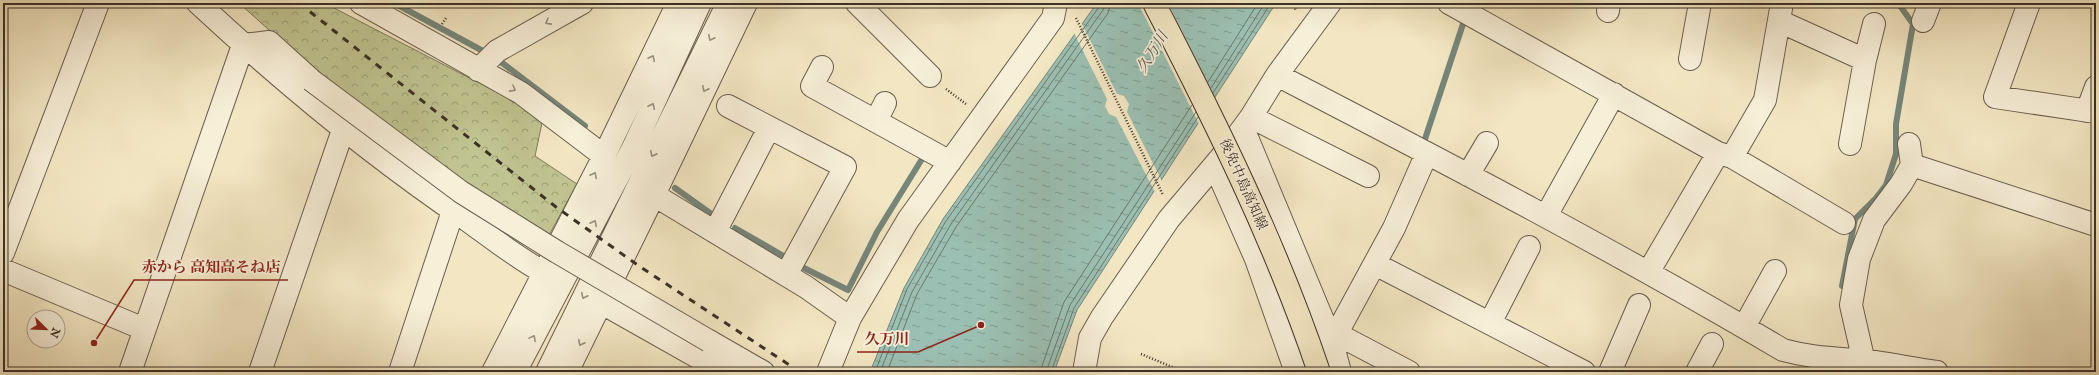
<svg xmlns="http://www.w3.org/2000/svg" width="2099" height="375" font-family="'IM FELL English','Noto Serif JP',serif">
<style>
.park{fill:url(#park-crowns);stroke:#7e7a5c}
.water{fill:url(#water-ripples);stroke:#75867b}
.pier{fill:#f3e7c3}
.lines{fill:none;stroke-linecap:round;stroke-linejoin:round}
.shore{stroke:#6b786d;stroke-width:1}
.stream{stroke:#75867b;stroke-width:6}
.minor-casing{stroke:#695e4e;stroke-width:24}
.path{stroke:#3b3027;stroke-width:2.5;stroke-dasharray:1 2;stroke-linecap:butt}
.minor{stroke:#f7efd8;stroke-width:22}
.rail{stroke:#3b3027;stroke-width:3;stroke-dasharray:7 7;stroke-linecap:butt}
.minor-bridge-casing{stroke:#695e4e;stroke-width:24;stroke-linecap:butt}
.major-bridge-casing{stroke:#3b3027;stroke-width:24;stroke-linecap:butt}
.minor-bridge{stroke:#f7efd8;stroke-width:22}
.major-bridge{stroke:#f3e7c3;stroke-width:22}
.oneway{stroke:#999080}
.labels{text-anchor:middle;stroke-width:3.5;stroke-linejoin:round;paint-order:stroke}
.street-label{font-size:14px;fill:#3b3027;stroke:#f7efd8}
.water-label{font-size:15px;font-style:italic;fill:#53544a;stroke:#f7efd8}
.leader{fill:none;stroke:#8f2418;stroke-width:1.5}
.callout-dot{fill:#8f2418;stroke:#f7efd8;stroke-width:1.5}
.callout-label{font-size:15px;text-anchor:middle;font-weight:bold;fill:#8f2418;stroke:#f7efd8;stroke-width:3.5;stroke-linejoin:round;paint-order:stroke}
</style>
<defs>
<pattern id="park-crowns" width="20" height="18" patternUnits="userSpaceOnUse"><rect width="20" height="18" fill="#c0c490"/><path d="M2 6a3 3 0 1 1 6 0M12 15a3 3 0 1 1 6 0" fill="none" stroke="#9da076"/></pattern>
<pattern id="water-ripples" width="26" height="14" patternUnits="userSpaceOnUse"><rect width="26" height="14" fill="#9bc0b3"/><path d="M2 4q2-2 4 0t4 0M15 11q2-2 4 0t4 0" fill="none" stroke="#809c92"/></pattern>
</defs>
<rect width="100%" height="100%" fill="#f3e7c3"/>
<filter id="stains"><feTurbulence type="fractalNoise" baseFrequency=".005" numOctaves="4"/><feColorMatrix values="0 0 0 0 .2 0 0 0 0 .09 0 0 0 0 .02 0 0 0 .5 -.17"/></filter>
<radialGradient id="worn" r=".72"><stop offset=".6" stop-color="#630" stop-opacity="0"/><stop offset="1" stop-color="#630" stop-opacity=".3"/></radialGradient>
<path class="park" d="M239 3H334V8L514 101 542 123 535 156 577 184 549 235C517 214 484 195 452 174 376 123 306 64 239 3Z"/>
<path class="water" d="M1097 3H1276L1077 310 1054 372H870L904 288 943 219Z"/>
<path class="pier" d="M1138 3H1168L1216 99 1200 126Z
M1081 22 1117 94 1124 96 1129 104 1127 112 1163 183 1156 194 1116 117 1109 114 1105 106 1107 99 1074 33Z"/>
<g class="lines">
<path class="shore" d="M1208 82 1258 3
M1211 88 1265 3
M1213 93 1271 3
M875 372 907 289 946 221 1099 7 1100 3
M880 372 912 292 951 224 1103 10 1105 3
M887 372 917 294 956 227 1108 13 1111 3
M1040 372 1064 302 1192 105
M1046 372 1070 305 1196 112
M1051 372 1074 308 1198 117"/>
<path class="stream" d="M394 3 483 51
M501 62 585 126
M1425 139 1464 21
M675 188 710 213
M735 228 787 258
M800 266 848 290 877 232 922 159
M1842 286 1855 219 1876 198 1886 185 1896 154V124L1913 24 1898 3"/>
<defs>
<path id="minor" d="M198 3C283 82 371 155 467 220 492 238 517 258 545 273
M361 3 521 93 604 156
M857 3 930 76
M1449 3 1718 153 1649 271
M2029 3 1995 97 2096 112
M1608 11 1609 3
M1779 21 1865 60 1874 24
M1923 21 1930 3
M1690 59 1700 3
M822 67 812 86 950 162
M478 70 497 51 582 3
M1277 75C1447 163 1617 252 1783 350 1816 359 1842 358 1875 362 1896 365 1916 369 1937 372
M728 106 845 167 786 275
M2087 111 2096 87
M1251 117 1368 176
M876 121 885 103
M1243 128 1332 342
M1850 144 1865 60
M1718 153 1732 157 1765 100 1782 3
M1732 157 1844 223
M1912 165 2096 225
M1215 166 1256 259 1296 372
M1468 175 1487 143
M654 195 806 287 850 318
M1546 216 1614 94
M715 232 769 128
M3 253 98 3
M1375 264 1584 372
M3 270 144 329
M600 302 724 372
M1490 323 1529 247
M1744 327 1775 271
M1337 334 1409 372
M709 341 763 372
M1864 362 1851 305 1859 259 1874 220 1901 184 1912 165 1909 144
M130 372 243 45 269 42 311 80
M260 372 343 130
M400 372 453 211
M493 372 604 156 678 3
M515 372 633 148 700 3
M547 372 728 3
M567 372 654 195 746 3
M828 372 850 318 908 220 1053 18 1056 3
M1084 372 1090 338 1102 317 1169 219 1223 155 1251 117 1277 75 1330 3
M1340 372 1332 342 1394 228 1427 153
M1610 372 1639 305
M1697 372 1712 344"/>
</defs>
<use href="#minor" class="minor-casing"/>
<path class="path" d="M1293 3 1296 11
M1076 18 1163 195
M442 24 446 18
M946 89 966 104
M1141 354 1184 372"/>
<use href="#minor" class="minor"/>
<path class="rail" d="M299 3 556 207 639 266 800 372"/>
<defs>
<path id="minor-bridge" d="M311 80 461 192 557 252 709 341"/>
<path id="major-bridge" d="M1154 3C1216 123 1276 244 1319 372"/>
</defs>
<use href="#minor-bridge" class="minor-bridge-casing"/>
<use href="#major-bridge" class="major-bridge-casing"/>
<use href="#minor-bridge" class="minor-bridge"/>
<use href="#major-bridge" class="major-bridge"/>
</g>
<defs><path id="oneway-chevron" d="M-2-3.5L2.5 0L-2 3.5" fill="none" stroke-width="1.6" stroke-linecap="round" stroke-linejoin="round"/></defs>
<g class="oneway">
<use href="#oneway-chevron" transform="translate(548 22) rotate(151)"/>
<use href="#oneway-chevron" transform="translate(711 38) rotate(116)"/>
<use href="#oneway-chevron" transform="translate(652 58) rotate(-64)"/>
<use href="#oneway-chevron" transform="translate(513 89) rotate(29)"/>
<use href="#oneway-chevron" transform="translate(705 89) rotate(116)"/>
<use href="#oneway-chevron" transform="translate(652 106) rotate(-65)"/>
<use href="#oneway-chevron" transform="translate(653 154) rotate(116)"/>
<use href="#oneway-chevron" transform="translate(594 175) rotate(-63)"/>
<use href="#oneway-chevron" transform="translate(594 223) rotate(-63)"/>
<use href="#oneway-chevron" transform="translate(584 296) rotate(116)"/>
<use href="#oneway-chevron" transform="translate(533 338) rotate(-62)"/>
<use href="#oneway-chevron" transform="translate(581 343) rotate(116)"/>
</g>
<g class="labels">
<g class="street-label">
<text transform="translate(1244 184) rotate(66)" y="5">後免中島高知線</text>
</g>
<g class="water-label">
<text transform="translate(1152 52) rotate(-58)" y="5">久万川</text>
</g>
</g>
<path class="leader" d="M94 343L134 280H288M981 325L918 352H857"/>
<g class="callout-dot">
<circle cx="94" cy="343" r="4"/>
<circle cx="981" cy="325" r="4"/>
</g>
<g class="callout-label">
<text x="211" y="272">赤から 高知高そね店</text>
<text x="887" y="344">久万川</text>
</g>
<rect width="2099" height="375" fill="none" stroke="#f3e7c3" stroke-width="16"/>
<rect x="4" y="4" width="2091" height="367" fill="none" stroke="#3b3027" stroke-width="2"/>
<rect x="8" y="8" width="2083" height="359" fill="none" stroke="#3b3027"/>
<g transform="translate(46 329) rotate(113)"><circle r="19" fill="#f7efd8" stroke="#aca391"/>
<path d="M0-3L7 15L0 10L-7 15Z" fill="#8f2418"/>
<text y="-6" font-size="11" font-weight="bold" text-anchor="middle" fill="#3b3027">N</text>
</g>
<rect width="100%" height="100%" filter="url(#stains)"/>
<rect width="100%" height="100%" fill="url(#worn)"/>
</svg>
